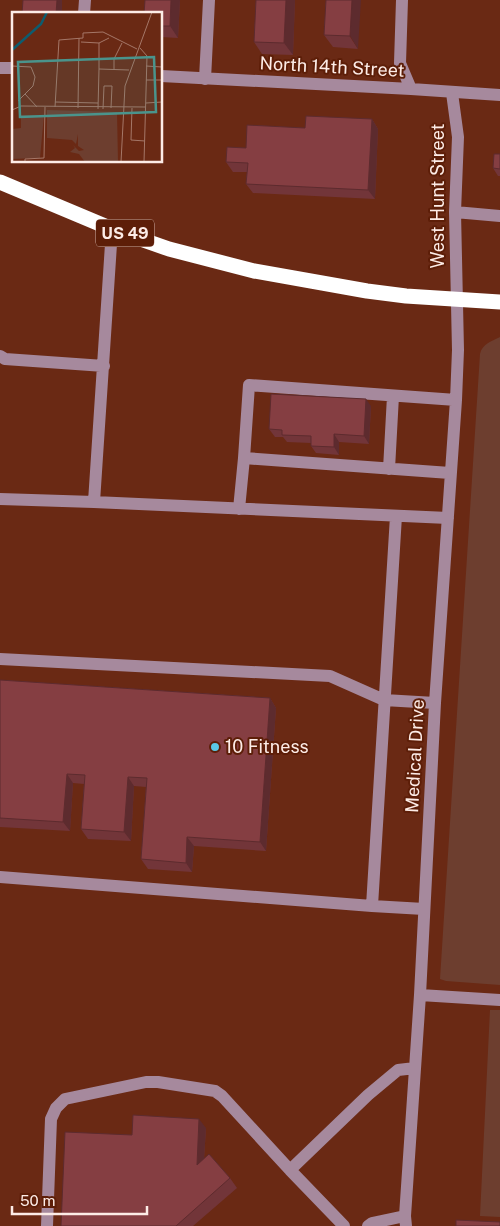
<svg xmlns="http://www.w3.org/2000/svg" width="500" height="1226" font-family="'Public Sans',sans-serif">
<style>
.grass{fill:#6d3e2f}
.lines{fill:none;stroke-linecap:round;stroke-linejoin:round}
.minor{stroke:#a6899d;stroke-width:12}
.highway{stroke:#fff;stroke-width:15}
.wall{fill:#723539}
.shaded-wall{fill:#5d2b2e}
.building{fill:#853e42;stroke:#5d2b2e}
.poi-dot{fill:#5ac8e6;stroke:#5d1e08;stroke-width:2}
.labels{text-anchor:middle;stroke-width:4;stroke-linejoin:round;paint-order:stroke}
.shield{fill:#5d1e08;stroke:#cdaea4;stroke-width:1}
.shield-label{font-size:16px;font-weight:bold;fill:#fdece7}
.street-label{font-size:18px;fill:#fdece7;stroke:#5d1e08}
.poi-label{font-size:18px;fill:#fdece7;stroke:#5d1e08;text-anchor:start}
.inset-river{fill:none;stroke:#0d5c6f;stroke-width:2.5}
.inset-road{fill:none;stroke:#a57768;stroke-width:1}
.view{fill:#4a948c;fill-opacity:0.15;stroke:#4a948c;stroke-width:2.5}
.inset-edge{fill:none;stroke:#fdece7;stroke-width:2.5}
</style>
<rect width="100%" height="100%" fill="#6a2914"/>
<path class="grass" d="M500 337V985L446 981 440 979 480 354C482 344 492 341 500 337Z
M490 1010H500V1217L480 1216Z"/>
<g class="lines">
<path class="minor" d="M402 0 400 63 411 89
M84 14 85 0
M0 68H14
M161 76 411 89 500 95
M205 79 209 0
M455 212 500 216
M112 229 94 502 448 518
M0 356 5 359 104 366
M389 469 393 396
M450 473 244 458 249 385 456 400
M0 499 94 502
M239 509 244 458
M0 659 330 676 384 700 435 703
M0 877 372 906 424 909
M372 906 396 516
M420 995 500 1000
M290 1170 368 1095 398 1070 415 1068
M47 1226 51 1119 56 1108 65 1099 146 1082H158L215 1091 222 1096 290 1170 344 1226
M368 1226 372 1223 405 1216
M406 1226 405 1216 420 995 435 703 456 400 458 350 455 212 458 137 452 93"/>
<path class="highway" d="M0 182 112 229 169 249 254 271 367 291 406 296 500 302"/>
</g>
<path class="wall" d="M145 0H180L178 38 161 37V14Z
M256 0H295L293 55 262 54 254 42Z
M326 0 358 49 333 47 324 35Z
M372 119 378 129 375 199 253 193 246 184 247 172H233L226 162 246 148 305 128Z
M500 154V176H498L493 168Z
M371 406 369 444 339 442V455L316 453 311 446V443L287 442 283 437H275L269 429Z
M0 680 270 698 276 708 266 851 194 846 192 872 148 869 141 859 146 787 134 786 131 841 88 839 81 829 84 784 73 783 70 831 0 827Z
M206 1128 204 1159 230 1178 237 1188 193 1226H61L132 1135Z"/>
<path class="shaded-wall" d="M57 0H62V14H56Z
M171 0H180L178 38 170 26Z
M286 0H295L293 55 284 43Z
M352 0H361L358 49 350 36Z
M372 119 378 129 375 199 368 190Z
M366 399 371 406 369 444 364 436Z
M334 434 339 442V455L334 447Z
M270 698 276 708 266 851 260 842Z
M67 774 73 783 70 831 63 822Z
M128 777 134 786 131 841 124 832Z
M187 837 194 846 192 872 186 863Z
M199 1119 206 1128 203 1175 197 1165Z"/>
<path class="building" d="M23 0H57L56 14H22Z
M145 0H171L170 26H161V14H144Z
M256 0H286L284 43 254 42Z
M326 0H352L350 36 324 35Z
M306 116 372 119 368 190 246 184 248 163 226 162 227 147 246 148 247 125 305 128Z
M494 154H500V169L493 168Z
M271 394 366 399 364 436 334 434V447L311 446V436L282 435V430L269 429Z
M0 680 270 698 260 842 187 837 186 863 141 859 147 778 128 777 124 832 81 829 85 775 67 774 63 822 0 818Z
M133 1115 199 1119 197 1165 209 1154 230 1178 176 1226H61L65 1132 132 1135Z
M456 1220 500 1222V1226H456Z"/>
<circle class="poi-dot" cx="215" cy="747" r="5"/>
<g class="labels">
<rect class="shield" x="96" y="219.5" width="58" height="27" rx="4"/>
<g class="shield-label">
<text x="125" y="239">US 49</text>
</g>
<g class="street-label">
<text transform="translate(332 67) rotate(3)" y="6">North 14th Street</text>
<text transform="translate(438 196) rotate(-90)" y="6">West Hunt Street</text>
<text transform="translate(415 756) rotate(-87)" y="6">Medical Drive</text>
</g>
<g class="poi-label">
<text x="225" y="753">10 Fitness</text>
</g>
</g>
<g transform="translate(12 12)">
<rect width="150" height="150" fill="#6a2914"/>
<path d="M35 98 105 100 106 150H73L67 142 58 140 63 136 61 133 67 139 72 138 66 134V122L64 132 60 128 35 126ZM9 103H32L28 146 0 147V117L9 116Z" fill="#6d3e2f"/>
<path class="inset-river" d="M0 38 29 12 35 0"/>
<path class="inset-road" d="M69 30 87 31 97 26M87 31V57M128 36 135 44 132 150M0 54 19 55 23 65 21 74 6 89M134 54 150 55M102 58V47L110 31M134 68H150M13 82 25 95M43 90 86 91M134 91 150 90M43 95 47 28 71 26V21L91 20 125 37M66 96 67 26M120 96 119 128 133 129M86 97 87 57 117 58M91 97 92 74H100L99 96M0 98 9 94 134 95M13 150V147L32 146 33 95M109 150 113 74 140 0"/>
<path class="view" d="M142 45 144 100 8 105 6 50Z"/>
<rect width="150" height="150" class="inset-edge"/>
</g>
<path d="M12 1206v8h135v-8" fill="none" stroke="#fdece7" stroke-width="2.5"/>
<text x="20" y="1206" font-size="15" fill="#fdece7" stroke="#5d1e08" stroke-width="4" paint-order="stroke">50 m</text>
</svg>
